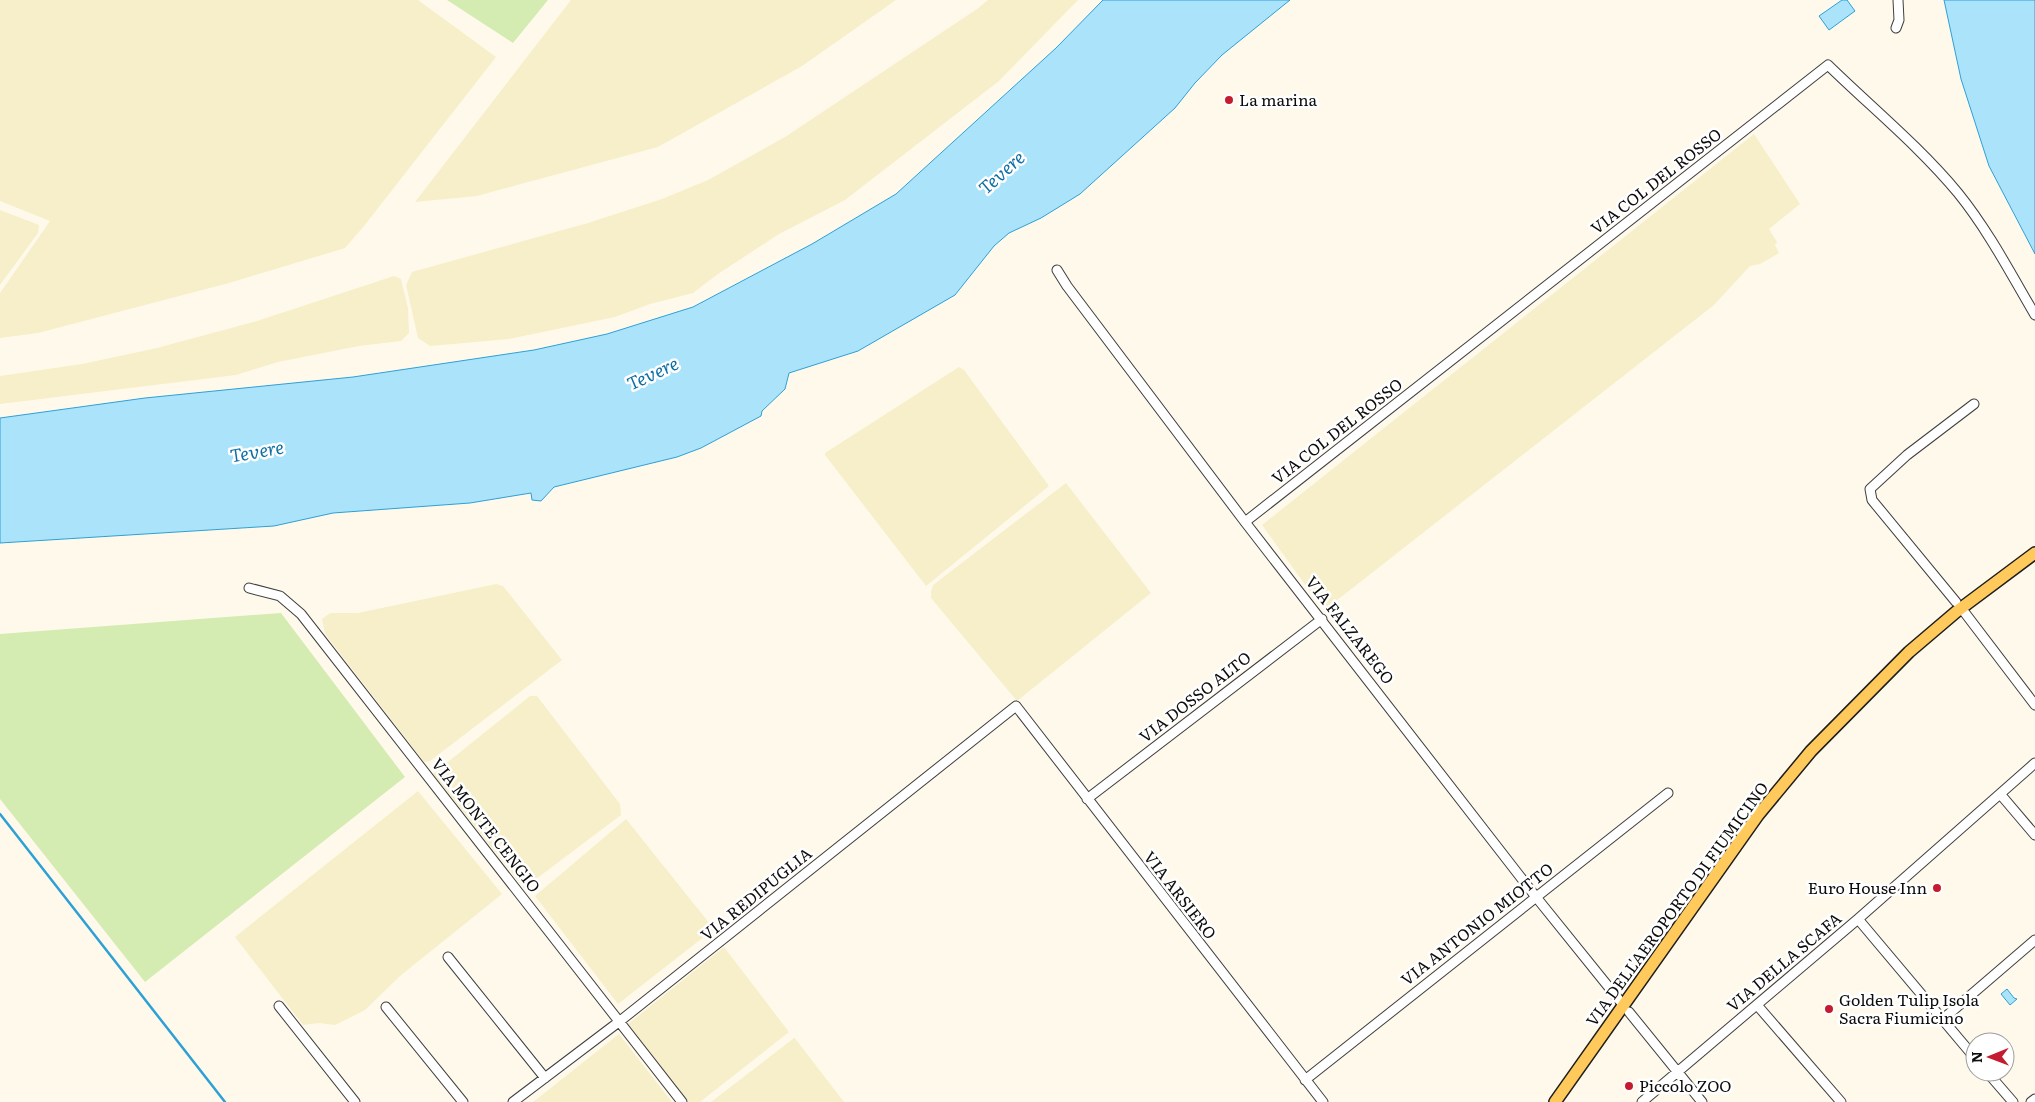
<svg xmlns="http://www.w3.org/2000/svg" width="2035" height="1102" font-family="Literata,serif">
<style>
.farmland{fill:#f7efc9}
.green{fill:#d4ecb2}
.water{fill:#abe3fa;stroke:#2da0d6}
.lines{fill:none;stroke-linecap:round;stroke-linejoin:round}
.stream{stroke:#2da0d6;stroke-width:2.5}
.minor-casing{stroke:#3f3f3f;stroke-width:11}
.major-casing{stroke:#1d1d1d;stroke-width:14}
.minor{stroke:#fff;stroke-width:9}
.major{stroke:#ffca5b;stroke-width:11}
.poi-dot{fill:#c51b31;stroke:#fff;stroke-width:2}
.labels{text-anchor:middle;stroke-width:5;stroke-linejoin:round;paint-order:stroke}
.poi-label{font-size:16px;fill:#0c0c0c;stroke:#fff;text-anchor:start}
.street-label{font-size:16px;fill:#0c0c0c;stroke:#fff}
.water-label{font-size:18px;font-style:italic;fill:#0d6fa5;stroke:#fff}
</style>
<rect width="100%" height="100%" fill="#fff9eb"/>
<path class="farmland" d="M0 0H418L496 57 364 226 345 248 229 283 38 333 0 338V293L50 221 0 201Z
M571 0H896L802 66 658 147 477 196 415 202Z
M988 0H1078L999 81 845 200 779 234 718 274 693 293 650 304 615 317 509 339 430 346 418 338 406 285 412 272 588 223 662 199 708 180 785 137 977 9Z
M1754 134 1800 204 1769 229 1777 242 1775 245 1779 253 1760 264 1750 266 1714 305 1327 608 1319 604 1262 525Z
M0 210 39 225 38 233 0 285Z
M394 276 401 279 408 308 409 333 401 341 359 346 278 362 236 375 0 404V376L82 364 157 348 257 321Z
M959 367 964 370 1049 486 926 586 825 455V453Z
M1066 483 1151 593 1017 701 931 598V592L933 585Z
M496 584 503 586 562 660 430 761 424 762 325 634 322 619 330 613H358Z
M530 696H537L620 804 621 815 524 888 433 774Z
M418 791 502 894 400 976 365 1010 335 1025 319 1023 303 1025 235 937Z
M626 819 714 929 618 1004 535 896Z
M724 947 789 1032 700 1102H689L628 1024Z
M619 1034 672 1102H533Z
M794 1037 844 1102H711L794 1038Z"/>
<path class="green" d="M447 0H548L513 43Z
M281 613 405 777 145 982 0 799V634Z"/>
<path class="water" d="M1103 0H1290L1222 55 1195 83 1175 108 1080 194 1041 218 1009 233 994 246 955 295 858 351 789 373 785 389 762 411 761 416 701 448 677 457 554 487 541 501 532 500 531 493 470 503 333 513 274 526 0 543V418L145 398 353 377 534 350 607 334 693 307 812 244 896 194 1056 48Z
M1842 0H1847L1855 11 1829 30 1819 16Z
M1944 0H2035V254L1989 166 1961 79Z
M2007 989 2014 998 2017 999 2010 1005 2001 994Z"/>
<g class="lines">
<path class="stream" d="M0 814 225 1102"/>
<defs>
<path id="minor" d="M1896 28 1899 20 1898 0
M1057 270 1067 286 1245 522 1536 897 1624 1006
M1245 522 1828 65C1871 107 1919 146 1958 193 1988 230 2011 274 2035 315
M249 588 280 596 301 614 682 1102
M1956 602 1872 500 1870 489 1907 455 1974 404
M1965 613 2035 705
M2001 795 2035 835
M1087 799 1322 619
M1858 919 1975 1058
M448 957 545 1078
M1757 1005 1841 1102
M279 1006 355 1102
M386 1007 463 1102
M1629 1012 1702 1102
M1943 1019 2035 940
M1987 1072 2013 1102
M1305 1080 1668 793
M513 1102 620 1021 1016 706 1323 1102
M1642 1102 1858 919 2035 763
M2031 1102 2035 1099"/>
<path id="major" d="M1555 1102 1758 815 1811 751 1909 652 1956 612 2035 553"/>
</defs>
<use href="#minor" class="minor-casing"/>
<use href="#major" class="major-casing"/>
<use href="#minor" class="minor"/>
<use href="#major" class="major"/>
</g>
<g class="poi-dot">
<circle cx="1229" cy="100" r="5"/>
<circle cx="1937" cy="888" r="5"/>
<circle cx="1829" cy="1009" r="5"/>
<circle cx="1629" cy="1086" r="5"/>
</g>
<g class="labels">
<g class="poi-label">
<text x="1239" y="106">La marina</text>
<text x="1927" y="894" text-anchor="end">Euro House Inn</text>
<text x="1839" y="1006">Golden Tulip Isola<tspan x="1839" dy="18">Sacra Fiumicino</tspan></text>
<text x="1639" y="1092">Piccolo ZOO</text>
</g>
<g class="street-label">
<text transform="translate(1656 181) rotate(-38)" y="6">VIA COL DEL ROSSO</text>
<text transform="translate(1337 431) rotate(-38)" y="6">VIA COL DEL ROSSO</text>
<text transform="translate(1350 630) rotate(52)" y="6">VIA FALZAREGO</text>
<text transform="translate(1195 697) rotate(-38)" y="6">VIA DOSSO ALTO</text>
<text transform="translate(486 825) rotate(52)" y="6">VIA MONTE CENGIO</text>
<text transform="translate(756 894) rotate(-39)" y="6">VIA REDIPUGLIA</text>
<text transform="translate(1180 895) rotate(52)" y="6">VIA ARSIERO</text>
<text transform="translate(1677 904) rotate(-54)" y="6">VIA DELL'AEROPORTO DI FIUMICINO</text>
<text transform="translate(1477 924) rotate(-38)" y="6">VIA ANTONIO MIOTTO</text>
<text transform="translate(1784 962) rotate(-40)" y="6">VIA DELLA SCAFA</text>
</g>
<g class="water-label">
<text transform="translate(1002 173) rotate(-42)" y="6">Tevere</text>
<text transform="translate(653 374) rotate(-25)" y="6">Tevere</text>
<text transform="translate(257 452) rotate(-10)" y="6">Tevere</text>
</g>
</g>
<g transform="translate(1990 1057) rotate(269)"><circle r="24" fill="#ffffff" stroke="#9e9e9e"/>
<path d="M0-4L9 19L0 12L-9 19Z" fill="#c51b31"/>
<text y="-8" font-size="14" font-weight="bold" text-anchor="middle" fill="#0c0c0c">N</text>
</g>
</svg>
